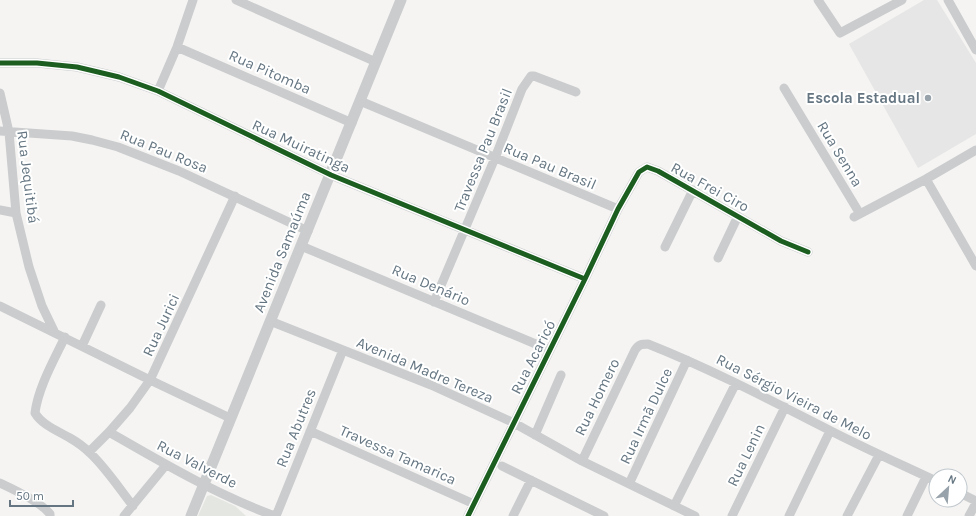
<svg xmlns="http://www.w3.org/2000/svg" width="976" height="516" font-family="Karla,sans-serif">
<style>
.built{fill:#e5e6e5}
.green{fill:#e4e7e1}
.lines{fill:none;stroke-linecap:round;stroke-linejoin:round}
.minor{stroke:#cacccd;stroke-width:9}
.tertiary{stroke:#cacccd;stroke-width:11}
.cycleway-casing{stroke:#fff;stroke-width:8}
.cycleway{stroke:#1b5e20;stroke-width:5}
.poi-dot{fill:#97a2aa;stroke:#fff;stroke-width:1.5}
.labels{text-anchor:middle;stroke-width:4;stroke-linejoin:round;paint-order:stroke}
.street-label{font-size:15px;fill:#657682;stroke:#fff}
.poi-label{font-size:15px;font-weight:bold;fill:#657682;stroke:#fff;text-anchor:end}
</style>
<rect width="100%" height="100%" fill="#f5f4f3"/>
<path class="built" d="M924 0H937L976 63V134L918 168 849 44Z"/>
<path class="green" d="M211 495 235 506 246 516H198L207 496Z"/>
<g class="lines">
<path class="minor" d="M236 0 376 62
M818 0 840 33 902 0
M948 0 976 50
M177 47 352 123
M0 63H37L77 67 119 77 158 91 331 175 585 279
M784 88 860 214
M158 91 177 47 193 0
M0 93 9 132 16 213 29 267 42 306 54 331
M360 101 618 209
M0 131 72 136 92 140 118 147 179 171 308 231
M926 179 976 266
M0 210 16 213
M854 217 926 179 976 150
M301 246 550 350
M665 247 693 190
M718 258 738 216
M434 302 495 158 522 89 531 76H534L576 92
M0 306 150 380 230 418
M270 321 431 385 514 423 582 461 695 516
M65 337C54 360 38 388 35 413 42 425 58 431 70 438 77 442 84 447 90 453 106 468 119 488 133 506
M82 346 101 305
M310 431 474 504
M109 432C163 463 217 495 275 516
M535 435 561 375
M89 452 109 432 130 408 150 380 235 196
M582 461 635 350C639 344 642 344 648 344 711 369 770 400 829 430 864 448 900 464 936 481
M502 466 604 516
M0 483C13 489 42 503 50 514V516
M629 484 687 360
M960 493 976 501
M674 506 736 383
M124 516 166 465
M276 516 343 350
M468 516 585 279 618 209 639 172 647 167 658 171 781 241 808 252
M513 516 531 480
M732 516 785 407
M789 516 830 431
M847 516 879 455
M907 516 926 477
M969 516 976 503"/>
<path class="tertiary" d="M191 516 401 0"/>
<defs>
<path id="cycleway" d="M0 63H37L77 67 119 77 158 91 331 175 585 279
M468 516 585 279 618 209 639 172 647 167 658 171 781 241 808 252"/>
</defs>
<use href="#cycleway" class="cycleway-casing"/>
<use href="#cycleway" class="cycleway"/>
</g>
<circle class="poi-dot" cx="928" cy="98" r="4"/>
<g class="labels">
<g class="street-label">
<text transform="translate(270 72) rotate(24)" y="5">Rua Pitomba</text>
<text transform="translate(301 146) rotate(25)" y="5">Rua Muiratinga</text>
<text transform="translate(483 150) rotate(-68)" y="5">Travessa Pau Brasil</text>
<text transform="translate(164 151) rotate(22)" y="5">Rua Pau Rosa</text>
<text transform="translate(840 154) rotate(59)" y="5">Rua Senna</text>
<text transform="translate(550 166) rotate(23)" y="5">Rua Pau Brasil</text>
<text transform="translate(28 177) rotate(83)" y="5">Rua Jequitibá</text>
<text transform="translate(710 187) rotate(29)" y="5">Rua Frei Ciro</text>
<text transform="translate(282 252) rotate(-68)" y="5">Avenida Samaúma</text>
<text transform="translate(431 285) rotate(23)" y="5">Rua Denário</text>
<text transform="translate(161 325) rotate(-65)" y="5">Rua Jurici</text>
<text transform="translate(533 357) rotate(-63)" y="5">Rua Acaricó</text>
<text transform="translate(425 370) rotate(23)" y="5">Avenida Madre Tereza</text>
<text transform="translate(597 397) rotate(-64)" y="5">Rua Homero</text>
<text transform="translate(794 397) rotate(27)" y="5">Rua Sérgio Vieira de Melo</text>
<text transform="translate(646 416) rotate(-65)" y="5">Rua Irmã Dulce</text>
<text transform="translate(296 428) rotate(-68)" y="5">Rua Abutres</text>
<text transform="translate(398 455) rotate(24)" y="5">Travessa Tamarica</text>
<text transform="translate(746 455) rotate(-64)" y="5">Rua Lenin</text>
<text transform="translate(197 464) rotate(27)" y="5">Rua Valverde</text>
</g>
<g class="poi-label">
<text x="920" y="103">Escola Estadual</text>
</g>
</g>
<g transform="translate(948 488) rotate(26)"><circle r="19" fill="#ffffff" stroke="#c1c8cd"/>
<path d="M0-3L7 15L0 10L-7 15Z" fill="#97a2aa"/>
<text y="-6" font-size="11" font-weight="bold" text-anchor="middle" fill="#657682">N</text>
</g>
<path d="M10 500v6h63v-6" fill="none" stroke="#657682" stroke-width="2"/>
<text x="16" y="500" font-size="12" fill="#657682" stroke="#ffffff" stroke-width="3" paint-order="stroke">50 m</text>
</svg>
